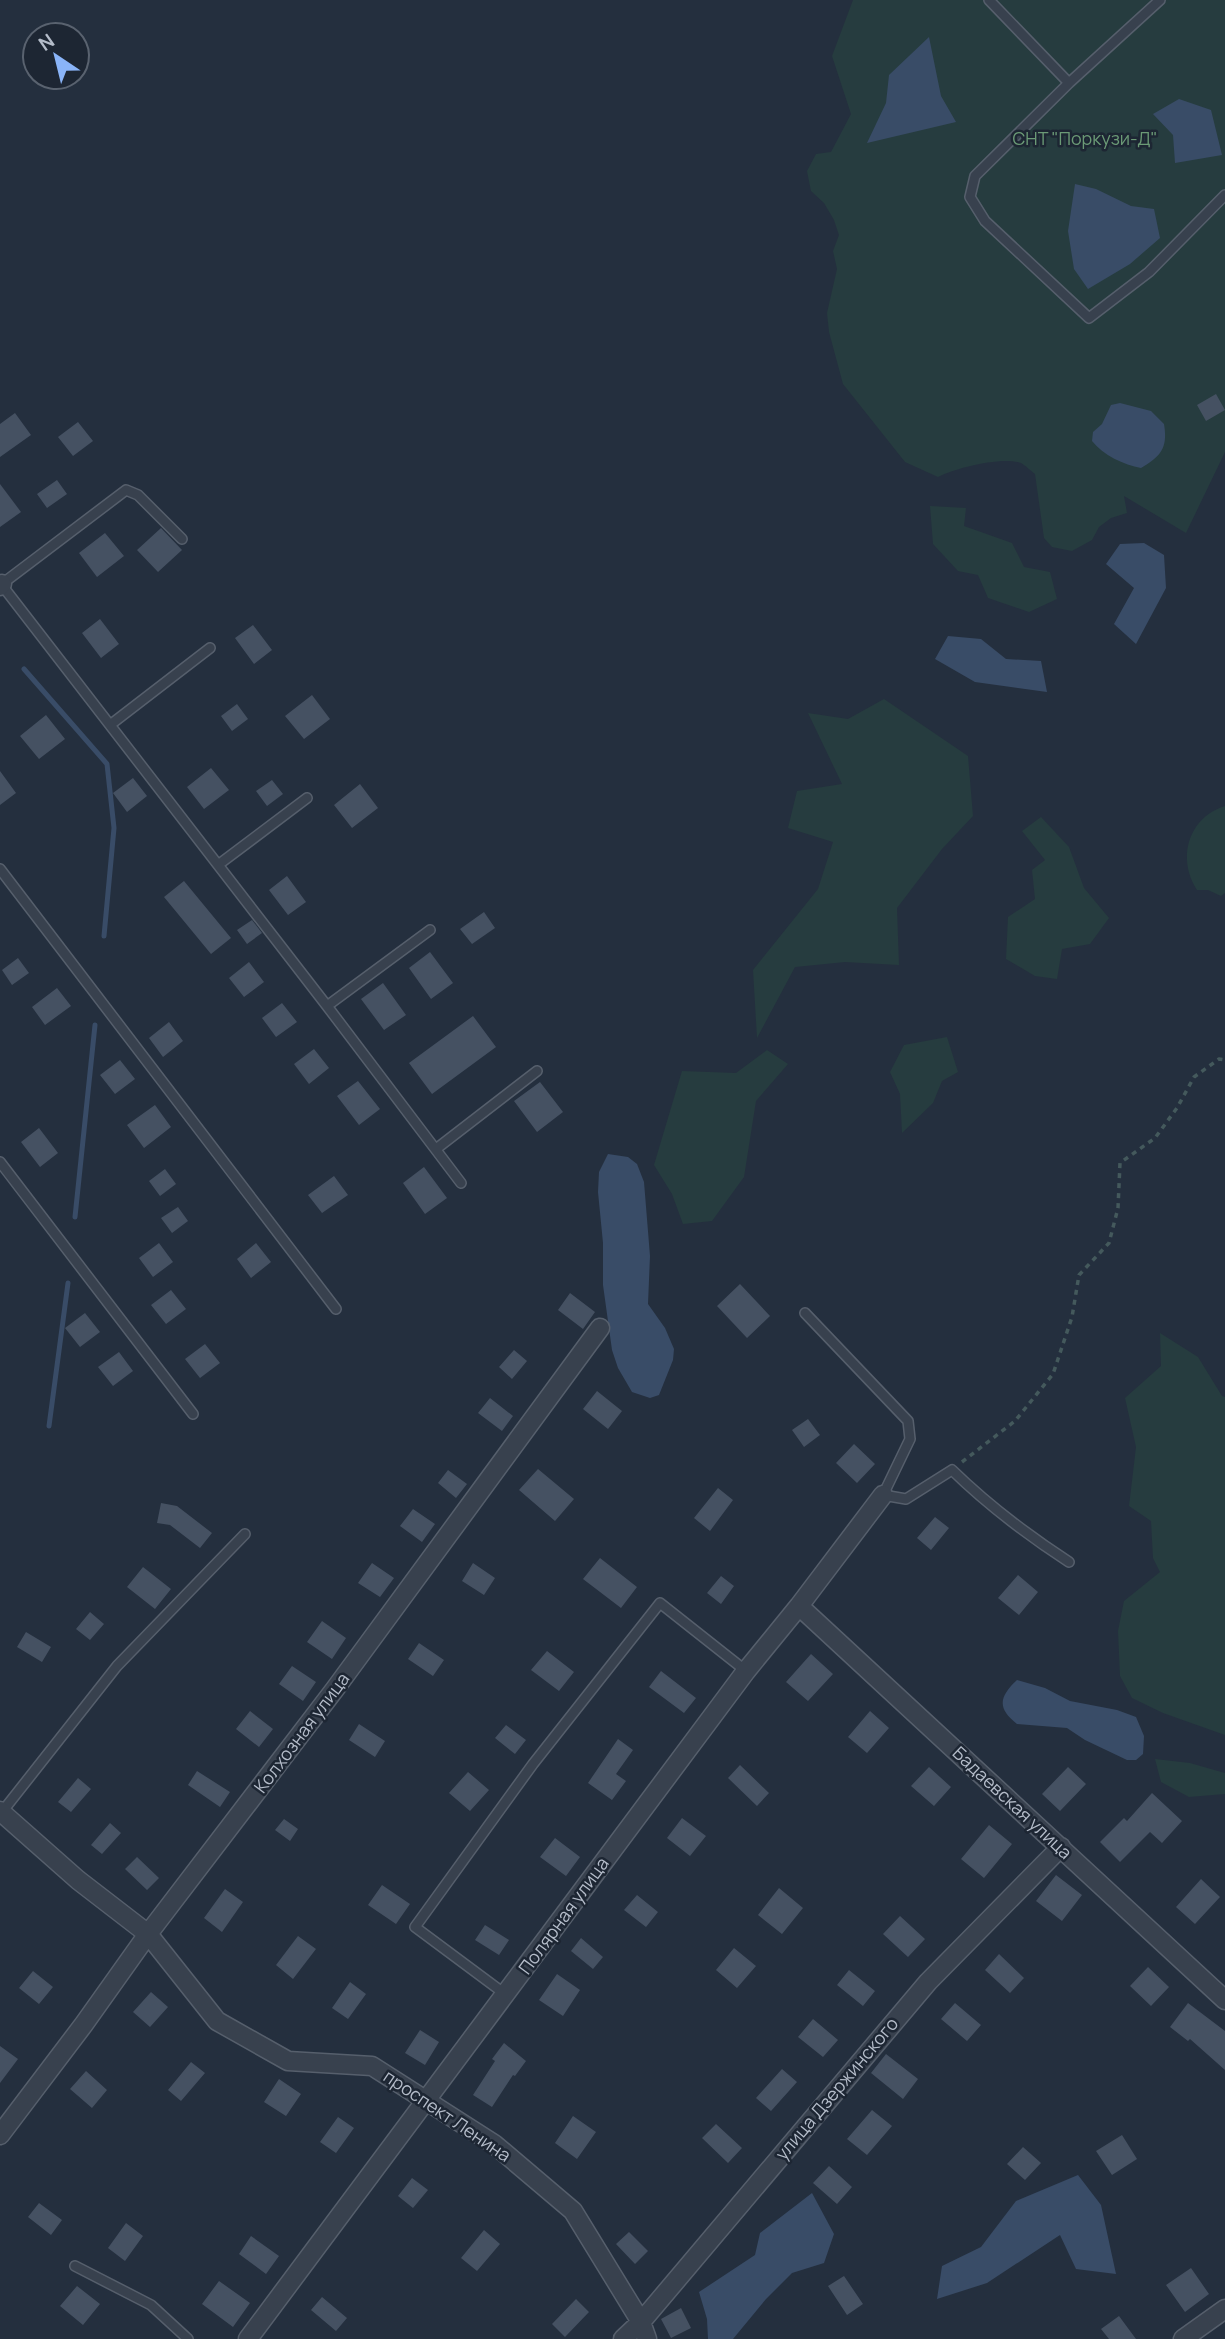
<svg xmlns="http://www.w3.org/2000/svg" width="1225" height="2339" font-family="Manrope,sans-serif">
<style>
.green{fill:#263c3f}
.water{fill:#394c67}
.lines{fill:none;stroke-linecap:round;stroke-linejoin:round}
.stream{stroke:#394c67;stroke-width:5}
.building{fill:#455162}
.lane-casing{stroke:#565f6c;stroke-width:12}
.street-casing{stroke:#565f6c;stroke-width:21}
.path{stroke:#44595c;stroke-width:3.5;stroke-dasharray:5 5;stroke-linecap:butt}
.lane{stroke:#38414e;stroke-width:9}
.street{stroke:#38414e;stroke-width:18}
.labels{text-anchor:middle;stroke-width:5;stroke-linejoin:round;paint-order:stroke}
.park-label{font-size:18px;fill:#6b9a76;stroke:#1d2633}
.street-label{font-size:18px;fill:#b4bcc9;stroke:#1d2633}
</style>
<rect width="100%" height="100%" fill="#242f3e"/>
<path class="green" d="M853 0H1225V452L1186 533 1124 496 1127 513 1111 518 1099 527 1092 540 1072 551 1052 547 1044 538 1035 474C1031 471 1025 465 1021 463 1002 456 955 468 938 477L905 462 843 384 829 332 827 313 837 269 833 251 839 235 834 220 824 203 811 191 807 171 816 154 831 152 851 114 832 56Z
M930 506 966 508 964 526 1012 543 1024 567 1050 572 1057 599 1029 612 988 598 978 575 958 571 933 544Z
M884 699 968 756 973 816 942 849 897 908 899 965 845 962 795 967 757 1038 753 970 818 889 833 842 788 828 797 791 842 784 808 713 848 719Z
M1225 806V893L1221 896 1208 890H1197C1176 858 1189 817 1225 806Z
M1041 817 1069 847 1084 888 1109 918 1090 944 1062 949 1057 979 1035 976 1006 959 1008 917 1035 899 1032 870 1045 860 1022 831Z
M947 1037 958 1072 942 1081 933 1103 902 1133 900 1094 890 1072 904 1045Z
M767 1050 788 1064 756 1101 744 1177 712 1221 683 1224 672 1194 654 1165 682 1071 736 1073Z
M1160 1333 1198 1357 1222 1396 1225 1397V1735L1163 1713 1132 1698 1120 1676 1118 1631 1124 1601 1160 1572 1153 1558 1151 1521 1129 1506 1136 1447 1125 1398 1161 1366Z
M1155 1759 1190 1763 1225 1773V1794L1189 1797 1161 1782Z"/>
<path class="water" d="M929 37 941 96 956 122 867 143 886 103 889 75Z
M1179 99 1211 110 1222 155 1175 163 1173 135 1153 114Z
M1075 184 1096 189 1131 206 1154 209 1160 238 1130 264 1088 289 1074 269 1068 231Z
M1120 403 1151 411 1164 424C1168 448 1161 456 1141 468 1124 465 1103 455 1092 441L1093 432 1102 424 1111 405Z
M1144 543 1164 555 1166 588 1136 644 1114 624 1134 588 1106 564 1120 544Z
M948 636 981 639 1006 659 1041 661 1047 692 975 682 935 659Z
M608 1154 628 1157 637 1164 644 1182 650 1256 648 1304 665 1328 674 1349 673 1360 659 1395 650 1398 632 1392 618 1368 612 1350 603 1285V1243L598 1192 599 1172Z
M1017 1680 1045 1688 1070 1701 1117 1710 1136 1717 1144 1736 1143 1754 1136 1760H1127L1085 1740 1067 1728 1017 1724C996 1708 1000 1696 1017 1680Z
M1078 2175 1101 2205 1116 2274 1076 2269 1060 2235 987 2283 937 2299 942 2266 981 2247 1016 2201Z
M812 2193 834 2234 824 2263 792 2273 766 2299 733 2339H708L707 2319 699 2292 755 2255 760 2233Z"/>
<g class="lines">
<path class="stream" d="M24 669 107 764 114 828 104 936
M75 1217 95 1025
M49 1426 68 1283"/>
</g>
<path class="building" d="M1216 394 1225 410 1206 421 1197 405Z
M15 413 31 435 0 457V424Z
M78 422 93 441 73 456 58 437Z
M57 480 67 494 47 508 37 494Z
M0 484 21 512 0 527Z
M161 528 182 550 158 572 137 550Z
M105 533 124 556 97 577 79 553Z
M100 619 119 644 101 658 82 633Z
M253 625 272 650 254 664 235 638Z
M312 695 330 719 304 739 285 716Z
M237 704 248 719 232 731 221 716Z
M46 715 65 739 39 759 20 736Z
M211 768 229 790 204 809 187 787Z
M0 771 16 793 0 805Z
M133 778 147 796 127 812 113 793Z
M272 780 283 794 267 806 256 791Z
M360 784 378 808 352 828 334 805Z
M287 876 306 902 288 915 269 890Z
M184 881 231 938 211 954 164 897Z
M484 912 495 928 472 944 460 929Z
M252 920 262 933 247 944 237 930Z
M430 952 453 983 431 999 409 968Z
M18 958 29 973 12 985 2 970Z
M249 962 264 982 244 997 229 978Z
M383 983 406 1015 384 1030 361 999Z
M57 988 71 1006 45 1025 32 1007Z
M282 1003 297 1022 276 1037 262 1018Z
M473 1016 496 1047 432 1094 409 1063Z
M169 1022 183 1041 163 1057 149 1038Z
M314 1049 329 1068 309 1084 294 1064Z
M120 1060 135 1079 115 1094 100 1075Z
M358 1081 380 1109 359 1125 337 1096Z
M540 1082 563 1112 537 1132 514 1101Z
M155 1105 171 1127 144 1148 127 1125Z
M39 1128 58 1153 40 1167 21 1142Z
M424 1167 447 1198 425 1214 403 1183Z
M165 1169 176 1184 160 1196 149 1181Z
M334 1176 348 1195 322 1213 308 1195Z
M178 1207 188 1221 172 1233 161 1218Z
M159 1243 173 1262 153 1277 139 1258Z
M256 1243 271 1262 251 1278 237 1259Z
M740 1284 770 1316 747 1338 717 1306Z
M171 1290 186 1309 166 1324 151 1305Z
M570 1293 595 1312 583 1329 558 1310Z
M85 1313 100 1332 80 1347 65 1328Z
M205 1344 220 1363 200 1378 185 1359Z
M514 1350 527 1361 512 1379 499 1367Z
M119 1352 133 1371 113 1386 98 1367Z
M597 1391 622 1411 608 1429 583 1409Z
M490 1398 513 1416 502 1431 478 1413Z
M808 1419 820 1435 804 1447 792 1430Z
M854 1444 875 1464 857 1483 836 1463Z
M538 1469 574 1499 555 1521 519 1490Z
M448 1470 467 1484 456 1498 438 1483Z
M718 1488 733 1500 710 1531 694 1518Z
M161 1503 177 1506 212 1533 200 1548 170 1525 157 1523Z
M413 1509 435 1524 422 1542 400 1526Z
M935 1517 949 1528 931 1550 917 1538Z
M600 1558 637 1587 621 1608 583 1579Z
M372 1563 394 1578 380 1597 358 1583Z
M473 1563 495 1578 484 1595 462 1581Z
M143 1567 171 1589 155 1609 127 1587Z
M1018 1575 1038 1592 1019 1615 998 1598Z
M721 1576 734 1586 721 1604 707 1593Z
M90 1612 104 1624 90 1640 76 1629Z
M322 1621 346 1638 332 1659 307 1642Z
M26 1632 51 1647 42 1662 17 1647Z
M419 1643 444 1660 433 1676 408 1659Z
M547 1651 574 1672 559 1691 531 1670Z
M811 1654 833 1674 808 1701 786 1682Z
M292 1666 316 1682 303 1701 279 1684Z
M661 1671 696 1698 684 1713 649 1687Z
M250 1711 273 1729 259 1747 236 1729Z
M870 1711 889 1728 867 1753 848 1737Z
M359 1724 385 1741 375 1757 349 1740Z
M506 1725 526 1740 515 1754 495 1738Z
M618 1739 633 1750 616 1774 626 1781 612 1800 588 1783Z
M740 1765 769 1793 757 1806 728 1778Z
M929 1767 951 1787 934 1806 911 1786Z
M1068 1767 1086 1784 1060 1811 1042 1794Z
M197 1771 230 1792 220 1807 188 1785Z
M468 1772 489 1790 470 1811 449 1793Z
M78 1778 91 1789 71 1812 58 1802Z
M1152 1793 1182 1821 1162 1843 1150 1832 1120 1862 1100 1842 1124 1818 1127 1821Z
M682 1818 706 1836 690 1856 667 1838Z
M284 1819 298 1829 290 1841 275 1830Z
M110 1823 121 1833 102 1854 91 1845Z
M989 1825 1012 1844 984 1878 961 1859Z
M555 1838 580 1857 566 1876 540 1857Z
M137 1857 159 1878 147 1890 125 1869Z
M1056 1875 1082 1895 1062 1921 1036 1901Z
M1201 1879 1220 1897 1195 1924 1176 1907Z
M382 1885 410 1904 396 1924 368 1905Z
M779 1888 803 1908 782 1934 758 1915Z
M225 1889 243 1902 222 1932 204 1918Z
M637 1895 658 1912 646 1927 624 1910Z
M900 1916 925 1939 908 1957 883 1934Z
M485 1925 509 1940 499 1955 475 1940Z
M298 1936 316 1949 293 1979 276 1965Z
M581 1938 603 1957 593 1969 571 1951Z
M734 1948 756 1966 737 1988 716 1970Z
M999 1954 1024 1978 1010 1993 985 1970Z
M1148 1967 1169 1987 1151 2006 1130 1986Z
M849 1970 875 1991 863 2006 837 1985Z
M33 1971 53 1987 39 2004 19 1988Z
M557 1974 580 1990 563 2016 539 2000Z
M350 1982 366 1994 348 2019 332 2008Z
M151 1992 168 2007 150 2027 133 2012Z
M955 2003 981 2025 967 2041 941 2019Z
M1188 2003 1225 2031V2070L1190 2039 1188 2041 1170 2027Z
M813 2019 838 2040 823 2057 798 2037Z
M420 2030 439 2042 425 2065 405 2053Z
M504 2043 526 2061 515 2076 513 2075 492 2107 473 2095 495 2061 492 2059Z
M0 2046 18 2059 0 2083Z
M886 2054 918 2079 903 2099 871 2073Z
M191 2062 205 2073 181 2101 168 2090Z
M782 2069 797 2082 771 2111 756 2098Z
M86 2071 107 2090 92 2108 70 2089Z
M279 2079 301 2094 286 2116 264 2102Z
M872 2110 892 2126 867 2155 847 2139Z
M573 2116 596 2132 577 2159 555 2143Z
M338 2117 354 2128 336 2153 320 2142Z
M716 2124 742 2148 728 2163 702 2138Z
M1122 2135 1137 2159 1112 2175 1096 2151Z
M1023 2147 1041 2163 1025 2180 1007 2164Z
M829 2166 852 2187 837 2204 813 2183Z
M412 2178 428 2190 413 2208 398 2196Z
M39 2203 62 2220 51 2235 28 2217Z
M126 2223 143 2236 125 2261 108 2248Z
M484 2230 500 2244 477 2271 461 2258Z
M629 2232 648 2251 635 2264 616 2244Z
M251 2236 279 2256 266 2274 239 2254Z
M1191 2268 1209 2294 1185 2312 1166 2285Z
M844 2276 863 2304 847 2315 828 2286Z
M219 2281 250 2303 233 2327 202 2304Z
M77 2286 100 2304 83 2325 60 2306Z
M322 2297 347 2318 336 2331 311 2310Z
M576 2299 589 2312 565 2337 552 2324Z
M681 2308 691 2328 671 2338 661 2319Z
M1119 2316 1136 2339H1109L1101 2329Z"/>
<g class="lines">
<defs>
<path id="lane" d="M989 0 1069 83 975 176 970 197 985 221 1089 318 1149 272 1225 195
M1069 83 1160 0
M1 584 327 1006 461 1183
M2 584 126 490 138 495 182 539
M110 725 210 648
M218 865 307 798
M0 869 336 1309
M327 1006 430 930
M436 1149 537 1071
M0 1162 193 1414
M805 1313 908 1421 910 1439 883 1495 906 1499 952 1470C989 1506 1026 1534 1069 1562
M2 1812 117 1666 245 1534
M505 1994 415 1927 533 1764 660 1603 746 1671
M75 2266 151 2305 188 2339"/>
<path id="street" d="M0 586 2 584
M799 1606 1225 2000
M0 1811 78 1880 148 1934 217 2021 288 2061 372 2066 494 2144 573 2211 641 2322 647 2339
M0 2135 84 2024 148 1934 335 1689 600 1328
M248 2339 746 1671 799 1606 883 1495
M623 2339 641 2322 928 1982 1061 1847
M1183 2339 1225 2309"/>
</defs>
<use href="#lane" class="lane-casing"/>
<use href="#street" class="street-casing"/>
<path class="path" d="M962 1462 1015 1421 1053 1374 1072 1317 1079 1275 1109 1243 1118 1208 1120 1163 1155 1138 1177 1108 1194 1077 1219 1059 1225 1060"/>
<use href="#lane" class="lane"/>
<use href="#street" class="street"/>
</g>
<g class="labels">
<g class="park-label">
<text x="1085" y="145">СНТ "Поркузи-Д"</text>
</g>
<g class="street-label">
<text transform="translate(302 1733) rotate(-53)" y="6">Колхозная улица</text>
<text transform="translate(1012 1803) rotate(43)" y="6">Бадаевская улица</text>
<text transform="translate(564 1916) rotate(-54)" y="6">Полярная улица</text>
<text transform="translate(837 2089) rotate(-50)" y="6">улица Дзержинского</text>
<text transform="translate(447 2116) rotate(34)" y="6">проспект Ленина</text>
</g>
</g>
<g transform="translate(56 56) rotate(325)"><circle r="33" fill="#1d2633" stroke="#59626f" stroke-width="2"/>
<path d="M0-5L12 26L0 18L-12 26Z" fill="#8ab4f8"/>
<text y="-10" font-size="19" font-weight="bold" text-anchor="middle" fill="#b4bcc9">N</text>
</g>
</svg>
